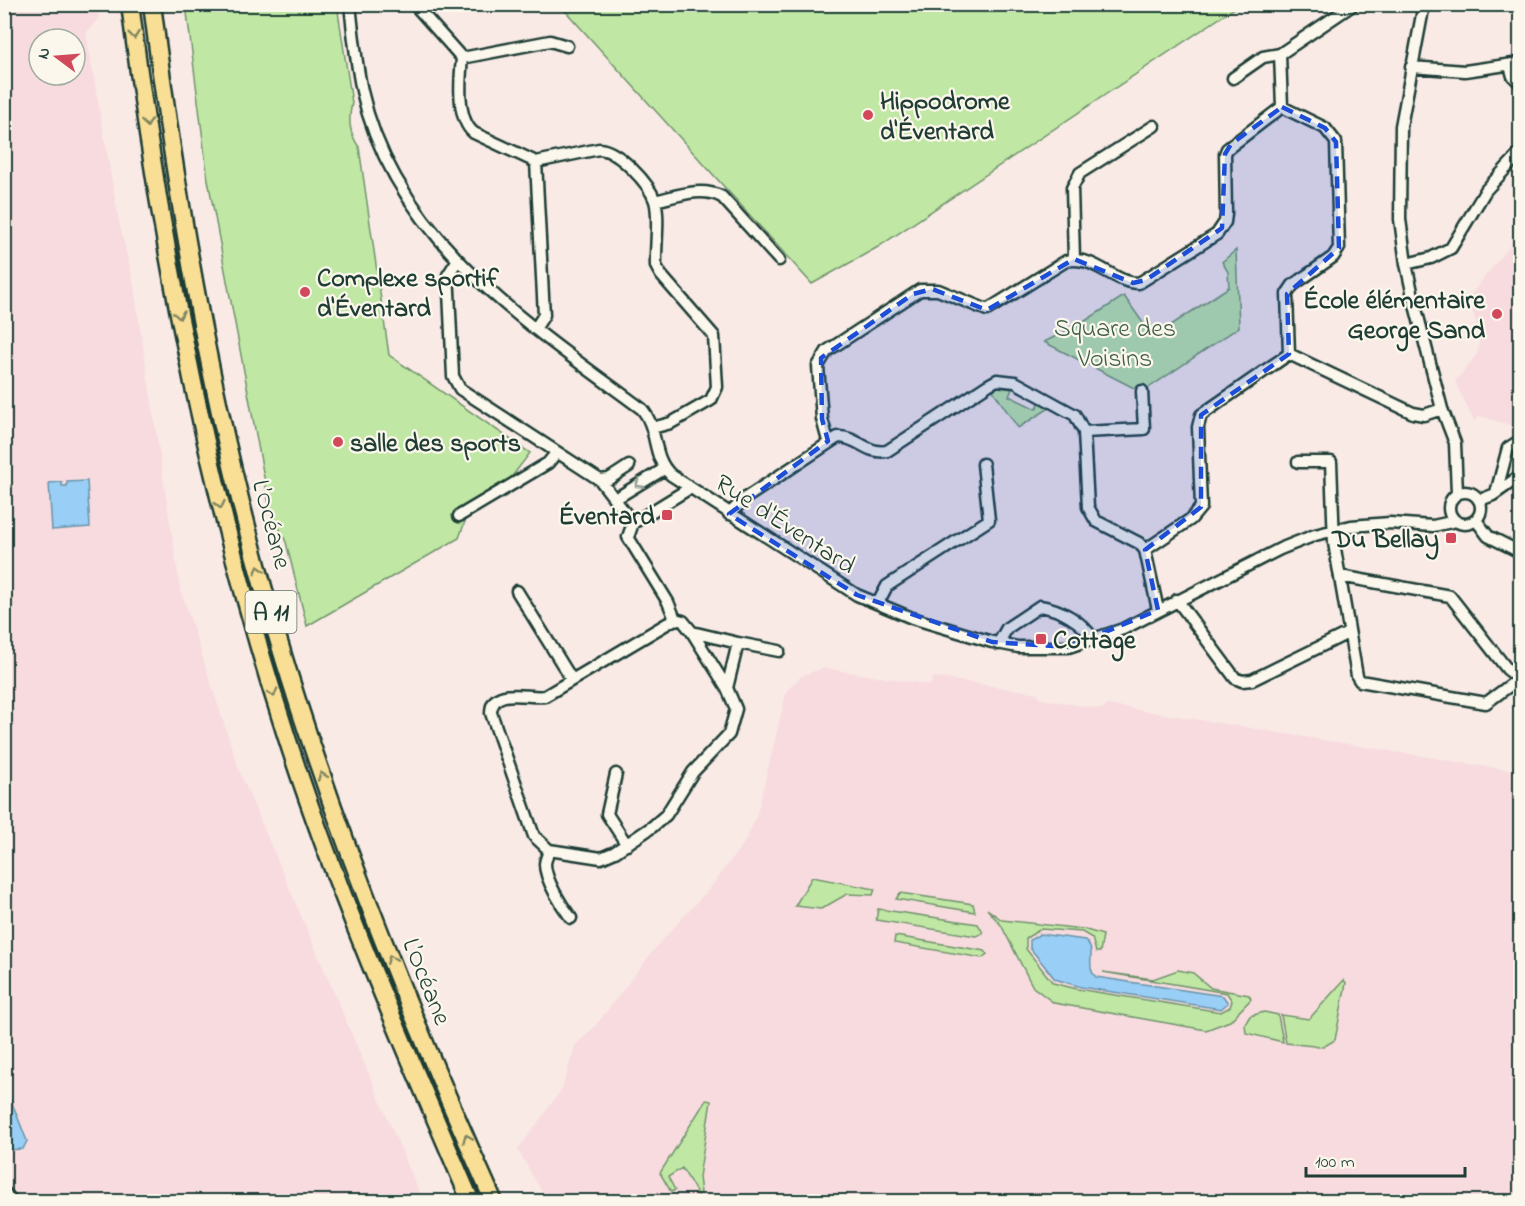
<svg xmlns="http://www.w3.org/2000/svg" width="1525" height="1206" font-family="'Indie Flower',sans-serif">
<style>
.built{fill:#f7dbde;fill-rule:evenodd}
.green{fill:#c0e8a4;stroke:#70926c;stroke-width:1.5}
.water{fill:#99cef7;stroke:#6894a9;stroke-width:1.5}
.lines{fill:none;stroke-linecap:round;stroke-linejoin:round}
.minor-casing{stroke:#1f3d34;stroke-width:15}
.highway-casing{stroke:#1f3d34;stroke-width:21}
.minor{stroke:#fbf7ec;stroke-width:10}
.highway{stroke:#f9df96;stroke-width:16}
.oneway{stroke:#818660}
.oneway2{stroke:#8d9a90}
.marked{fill:#1d4ed8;fill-opacity:0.2;stroke:#1d4ed8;stroke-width:4.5;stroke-dasharray:12 8;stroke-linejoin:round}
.poi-dot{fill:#d1495b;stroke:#fbf7ec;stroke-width:2}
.labels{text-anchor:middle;stroke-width:4.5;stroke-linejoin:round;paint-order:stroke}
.shield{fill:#fbf7ec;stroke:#61756b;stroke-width:1.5}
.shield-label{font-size:24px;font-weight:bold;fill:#1f3d34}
.poi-label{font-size:26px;font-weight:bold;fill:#1f3d34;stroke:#fbf7ec;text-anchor:start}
.park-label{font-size:26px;fill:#3f5f4a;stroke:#fbf7ec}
.street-label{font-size:26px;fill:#1f3d34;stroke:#fbf7ec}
</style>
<rect width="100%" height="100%" fill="#f9eae6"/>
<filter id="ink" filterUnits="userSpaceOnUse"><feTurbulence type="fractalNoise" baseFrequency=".0167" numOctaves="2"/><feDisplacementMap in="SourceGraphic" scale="12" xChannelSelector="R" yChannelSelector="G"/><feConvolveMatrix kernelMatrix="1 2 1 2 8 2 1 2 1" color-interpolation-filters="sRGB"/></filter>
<g filter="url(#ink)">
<path class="built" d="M5 5H98L99 18 86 33 119 222 133 281 180 588 240 773 423 1201 34 1202 26 1194 21 1201 5 1202ZM39 39H75V75H39Z
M1520 233V428L1480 416 1474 421 1455 382 1477 354 1479 344 1478 331 1469 297Z
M823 668 930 685 934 677 1037 693 1041 699 1102 709 1108 705 1520 772V1201H547L518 1150 562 1089 575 1046 596 1025 657 946 711 887 746 840 757 814 787 690 802 676Z"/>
<path class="green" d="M186 5H337L352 103C348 120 349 133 359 147L389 355 530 453 510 479 467 516 459 538 307 626 286 542 270 509 208 180Z
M560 5H1239L878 247 812 284Z
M1236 250 1239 327 1147 389 1134 388 1044 342 1079 325 1124 296 1153 337 1229 287 1228 272 1222 262Z
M999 387 1012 389 1009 396 1036 409 1040 402 1051 407 1018 428 992 389Z
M812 877 875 889 873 895 847 894 821 909 795 906Z
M900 893 973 904 975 912 896 899Z
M878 909 978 924 983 933 976 936 876 920Z
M987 909 1002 920 1083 929 1103 935 1100 952H1096L1092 938 1082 932 1041 929 1026 938V949L1053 983 1077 989 1221 1012 1230 1007 1232 1001 1227 993 1103 972 1153 979 1178 970 1193 973 1211 988 1249 995 1251 999 1230 1021 1206 1030 1054 1003 1033 987 1001 925Z
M895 936 985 951 987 954 982 958 894 943Z
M1344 980 1346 983 1335 1040 1323 1047 1286 1043 1281 1015 1309 1019Z
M1264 1012 1278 1015 1283 1042 1246 1033 1245 1024 1250 1016Z
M706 1100 711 1101 699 1177 701 1193 698 1195 682 1168 668 1177 675 1190 671 1192 660 1173Z"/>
<path class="water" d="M87 481 90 527 52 530 49 483 62 482V486H67V482Z
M1040 934 1085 940C1098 951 1084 966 1096 977L1223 996 1228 1003 1221 1009 1081 987 1055 979 1030 948V940Z
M5 1085 27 1141 23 1149 5 1150Z"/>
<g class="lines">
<defs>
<path id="minor" d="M350 4C353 33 356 63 362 91 394 238 529 325 642 409 659 429 651 457 671 475L857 595 912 618 992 642 1018 647H1069L1123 629 1280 549 1315 535 1351 526 1390 523 1433 526 1456 521
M414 4 462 58C460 79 456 119 474 133L536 162 599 149C618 150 649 183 655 201 660 217 655 248 656 266L661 275 714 336 717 387 711 400 671 423 652 428
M1424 4 1401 126 1400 219 1406 264 1415 305 1442 409 1455 443 1457 493
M462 58 550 41 567 46
M1510 66 1513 76 1520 83
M1411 67 1465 71 1520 63
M1233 78 1263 57 1280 54
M655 201C677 196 701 186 722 197L779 260
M1074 259 1072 188 1080 173 1154 126
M457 261 448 275 449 291 453 376 460 389 600 480 609 479 629 466
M1406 264 1431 258 1451 248 1486 190 1520 153
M535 329 544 315 536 162
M1289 354 1413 413 1424 415 1442 409
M1084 432 1144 429 1142 391
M828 441 822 419 818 366 827 351 920 290H938L987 310 1066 261C1094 254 1112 283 1139 283L1217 234 1225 222 1226 214 1225 154 1227 149 1282 107 1280 54 1354 4
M1298 462H1331L1334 543 1357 676 1360 681 1486 703 1520 678
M600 480 633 523
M1449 508a16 16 0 1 1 32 0a16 16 0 1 1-32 0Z
M1496 493 1508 448 1516 443 1520 445
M615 499 664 469
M1480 500 1493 495 1520 476
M729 514 747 497 838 437C856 436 868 455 887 451L988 385 997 380 1015 382 1075 415 1084 432 1088 507 1096 521 1139 543 1145 550
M459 516 548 463 557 452
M1476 520 1488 536 1520 552
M1340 576 1450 596 1507 669 1517 677
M517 591 572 680
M1177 600 1235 678 1242 681 1252 680 1348 633
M878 603 887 586 989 520 983 464
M1158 610 1145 550 1191 519 1201 507 1198 427 1201 415 1289 354 1287 294 1293 285 1333 257 1339 248 1336 142 1325 128 1282 107
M675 619 668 602 628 537 633 523 690 488
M692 632 727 688
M738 643 779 651
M998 644 1007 628 1040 606C1060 609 1082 621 1093 639
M616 774 607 814 627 845
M549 850 601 858 615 852 652 827 666 815 693 772 729 734 736 709 727 688 738 643 692 632 683 621 675 619
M571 918C562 906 545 880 545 864 545 860 548 855 549 850L534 836 491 713C491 685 530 699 545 696L675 619
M4 1192 13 1202"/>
<path id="highway" d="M130 4C161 252 209 497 286 735 337 894 405 1048 471 1202
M152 4C173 171 200 336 240 499 299 741 392 975 494 1202"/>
</defs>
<use href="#minor" class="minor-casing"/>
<use href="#highway" class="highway-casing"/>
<use href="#minor" class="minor"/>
<use href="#highway" class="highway"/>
</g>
<defs><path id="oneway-chevron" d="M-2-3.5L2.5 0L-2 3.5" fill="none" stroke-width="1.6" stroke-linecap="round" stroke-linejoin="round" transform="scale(1.5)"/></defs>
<g class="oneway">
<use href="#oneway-chevron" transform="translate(134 35) rotate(83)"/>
<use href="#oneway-chevron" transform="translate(147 123) rotate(81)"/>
<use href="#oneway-chevron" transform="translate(179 315) rotate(79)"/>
<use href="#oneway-chevron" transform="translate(220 505) rotate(77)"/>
<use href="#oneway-chevron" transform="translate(259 570) rotate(-105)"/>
<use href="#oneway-chevron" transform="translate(273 693) rotate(73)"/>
<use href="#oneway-chevron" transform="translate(322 776) rotate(-110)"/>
<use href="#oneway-chevron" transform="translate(391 959) rotate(-112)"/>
<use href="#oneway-chevron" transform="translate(467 1138) rotate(-113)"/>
</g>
<use class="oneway2" href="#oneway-chevron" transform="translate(639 484) rotate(148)"/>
</g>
<path class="marked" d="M1282 107 1325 128 1336 142 1339 248 1287 294 1289 354 1201 415V507L1145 550 1158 610 1069 647 992 642 857 595 729 514 828 441 822 419 821 358 913 294 932 289 987 310 1074 259 1133 283 1146 280 1222 228 1225 154 1231 144Z"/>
<g class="poi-dot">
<circle cx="868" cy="115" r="6"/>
<circle cx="305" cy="292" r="6"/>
<circle cx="1497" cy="314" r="6"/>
<circle cx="338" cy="442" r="6"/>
<rect x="661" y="509" width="12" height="12" rx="3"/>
<rect x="1445" y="532" width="12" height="12" rx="3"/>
<rect x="1035" y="633" width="12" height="12" rx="3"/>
</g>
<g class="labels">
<rect class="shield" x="245.5" y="591" width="51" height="42" rx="4.5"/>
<g class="shield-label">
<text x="271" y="620">A 11</text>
</g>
<g class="poi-label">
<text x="880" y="109">Hippodrome<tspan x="880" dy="30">d'Éventard</tspan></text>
<text x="317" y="286">Complexe sportif<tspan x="317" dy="30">d'Éventard</tspan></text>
<text x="1485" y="308" text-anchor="end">École élémentaire<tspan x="1485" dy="30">George Sand</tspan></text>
<text x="350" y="451">salle des sports</text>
<text x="655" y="524" text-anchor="end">Éventard</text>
<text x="1439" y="547" text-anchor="end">Du Bellay</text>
<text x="1053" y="648">Cottage</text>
</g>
<g class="park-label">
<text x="1115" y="336">Square des<tspan x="1115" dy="30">Voisins</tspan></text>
</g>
<g class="street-label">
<text transform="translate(786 523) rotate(33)" y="9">Rue d'Éventard</text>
<text transform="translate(273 524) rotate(75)" y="9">L’Océane</text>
<text transform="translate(428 981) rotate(68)" y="9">L’Océane</text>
</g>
</g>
<rect width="1525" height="1206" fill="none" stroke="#fbf7ec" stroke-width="24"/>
<rect x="12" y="12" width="1501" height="1182" fill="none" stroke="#1f3d34" stroke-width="2" filter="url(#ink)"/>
<g transform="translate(57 57) rotate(286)"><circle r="28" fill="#fbf7ec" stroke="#a3ada2" stroke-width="1.5"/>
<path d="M0-4.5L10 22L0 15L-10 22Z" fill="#d1495b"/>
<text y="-9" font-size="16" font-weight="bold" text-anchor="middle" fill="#1f3d34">N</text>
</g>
<path d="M1306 1167v9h159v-9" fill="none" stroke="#1f3d34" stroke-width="3"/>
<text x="1315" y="1167" font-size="18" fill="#1f3d34" stroke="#fbf7ec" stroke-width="4.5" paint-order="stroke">100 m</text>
</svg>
